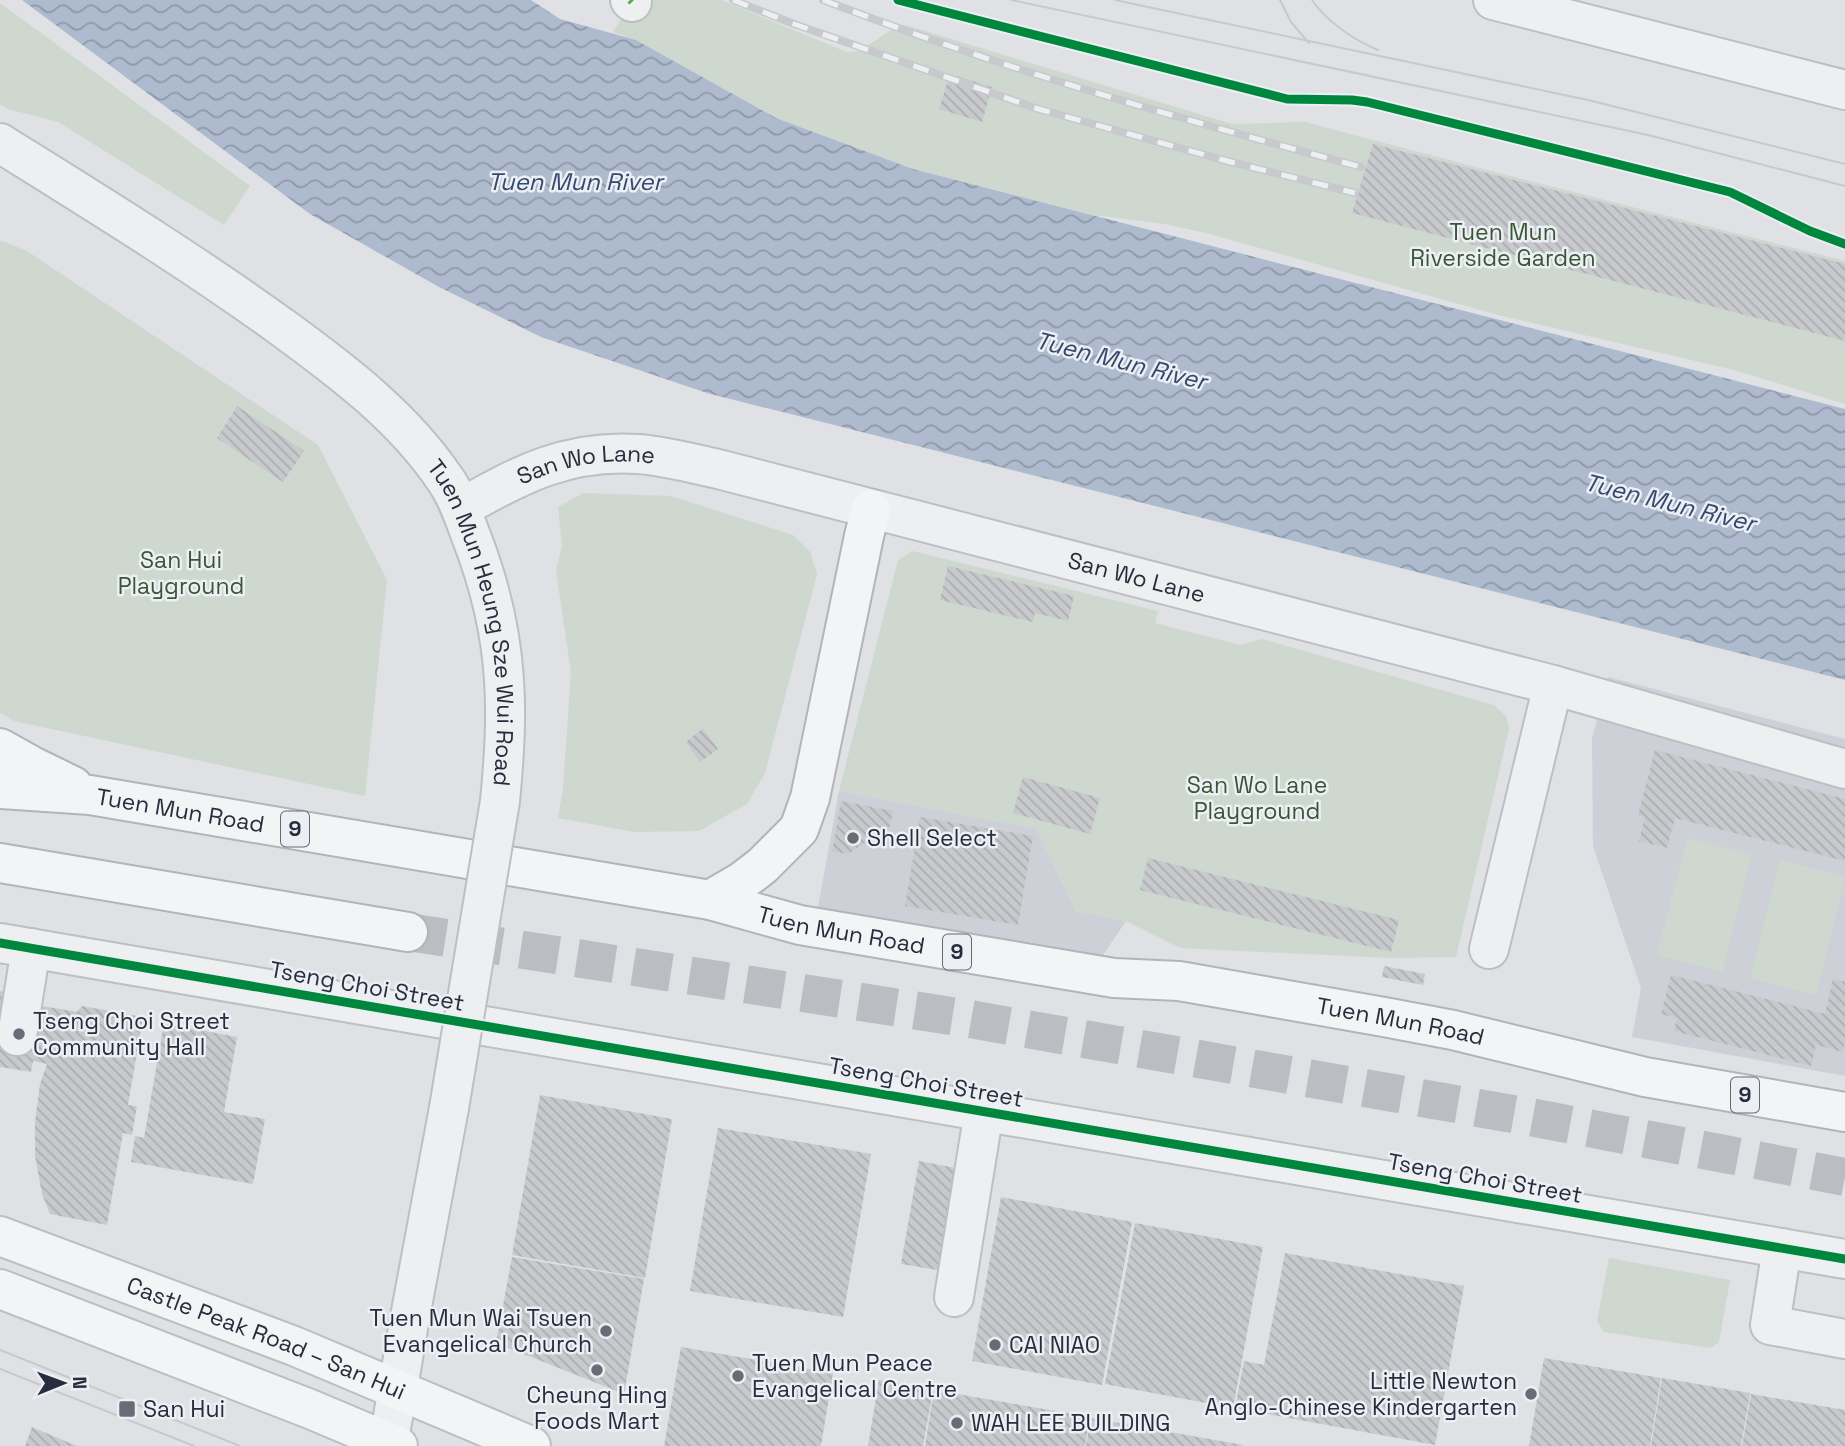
<svg xmlns="http://www.w3.org/2000/svg" width="1845" height="1446" font-family="'Space Grotesk',sans-serif">
<style>
.built{fill:#cdd0d7}
.green{fill:#ced8cf}
.water{fill:url(#water-waves)}
.building{fill:url(#building-back-hatch)}
.lines{fill:none;stroke-linecap:round;stroke-linejoin:round}
.highway-tunnel{stroke:#babdc2;stroke-width:38;stroke-dasharray:38 19;stroke-linecap:butt}
.minor-casing{stroke:#bdbfc2;stroke-width:42}
.major-casing{stroke:#bcbec1;stroke-width:42}
.highway-casing{stroke:#b1b4b9;stroke-width:42}
.minor{stroke:#eeeff1;stroke-width:38}
.major{stroke:#f3f4f5;stroke-width:38}
.highway{stroke:#f3f4f5;stroke-width:38}
.tram{stroke:#c7c9cc;stroke-width:2}
.rail-casing{stroke:#c7c9cc;stroke-width:8}
.rail{stroke:#eceff4;stroke-width:5;stroke-dasharray:16;stroke-linecap:butt}
.minor-bridge-casing{stroke:#bdbfc2;stroke-width:42;stroke-linecap:butt}
.minor-bridge{stroke:#eeeff1;stroke-width:38}
.quiet{stroke:#53ab46;stroke-width:7;stroke-dasharray:14 7;stroke-linecap:butt}
.cycleway-casing{stroke:#eceff4;stroke-width:13}
.cycleway{stroke:#00873e;stroke-width:9}
.poi-dot{fill:#676c77;stroke:#eceff4;stroke-width:2.5}
.labels{text-anchor:middle;stroke-width:5;stroke-linejoin:round;paint-order:stroke}
.shield{fill:#eceff4;stroke:#626773;stroke-width:2}
.shield-label{font-size:21px;font-weight:bold;fill:#272d3c}
.park-label{font-size:23px;fill:#395735;stroke:#eceff4}
.street-label{font-size:23px;fill:#272d3c;stroke:#eceff4}
.poi-label{font-size:23px;fill:#272d3c;stroke:#eceff4;text-anchor:start}
.water-label{font-size:24px;font-style:italic;fill:#33496e;stroke:#eceff4}
</style>
<defs>
<pattern id="water-waves" width="16" height="10" patternUnits="userSpaceOnUse" patternTransform="scale(1.75)"><rect width="16" height="10" fill="#aebbce"/><path d="M0 5q4-4 8 0t8 0" fill="none" stroke="#8e98a8"/></pattern>
<pattern id="building-back-hatch" width="6" height="6" patternUnits="userSpaceOnUse" patternTransform="scale(1.75)"><rect width="6" height="6" fill="#c7c9cc"/><path d="M-1 5l2 2M0 0l6 6M5-1l2 2" fill="none" stroke="#abadb0"/></pattern>
</defs>
<rect width="100%" height="100%" fill="#dfe1e4"/>
<path class="built" d="M1608 677 1845 739V1076L1632 1037 1641 988 1593 846 1592 739Z
M839 791 1037 829 1076 911 1126 921 1099 961 818 907Z"/>
<path class="green" d="M633 0H721L847 52 860 51 892 29 905 25 1232 124 1305 122 1502 174 1845 261V404L1734 370 1494 314 1206 233 1165 224 1093 215 913 169 776 118 636 40 613 32Z
M0 3 250 186 224 225 58 122 8 109 0 104Z
M0 240 27 251 318 445 387 580 365 796 14 721 0 713Z
M583 493 671 496 793 535 810 552 817 574 765 773 747 804 699 831 635 832 558 818 563 788 571 672 556 571 562 546 558 507Z
M912 551 1158 611 1155 623 1240 645 1262 639 1494 705 1506 716 1509 729 1456 957 1389 958 1180 948 1126 921 1076 911 1037 829 839 791 898 560Z
M1687 838 1752 854 1722 972 1657 955Z
M1780 860 1845 877 1816 995 1750 978Z
M1609 1258 1730 1280 1719 1342 1711 1348 1604 1332 1597 1321Z"/>
<path class="water" d="M22 0H531L560 19 636 40 776 118 913 169 1845 409V680L707 393 541 337 439 287 310 214Z"/>
<path class="building" d="M950 74 992 87 982 122 939 109Z
M1373 144 1845 264V341L1352 213Z
M237 406 304 451 283 482 217 438Z
M948 566 1074 596 1068 621 1035 613 1033 622 940 600Z
M703 728 718 749 700 762 686 742Z
M1655 750 1845 799V861L1675 818 1667 848 1639 841 1645 817 1638 815Z
M1023 777 1100 798 1090 834 1013 813Z
M841 801 893 811 890 826 848 854 832 851Z
M920 817 1033 836 1018 925 905 906Z
M1148 858 1399 920 1391 952 1140 890Z
M1384 966 1425 974 1423 985 1382 977Z
M1671 975 1825 1014 1833 979 1845 982V1042L1843 1052 1816 1045 1811 1066 1674 1031 1677 1018 1661 1014Z
M0 991 43 999 42 1006 77 1012 82 1006 143 1017 128 1105 137 1106 132 1135 123 1133 107 1225 50 1214 42 1194 35 1156V1122L40 1084 47 1064 33 1061 31 1072 0 1067Z
M164 1023 237 1037 224 1112 265 1119 253 1184 131 1162 135 1136 144 1138Z
M540 1095 672 1119 645 1278 512 1255Z
M718 1128 871 1154 843 1317 690 1291Z
M919 1161 961 1169 943 1271 901 1264Z
M1001 1197 1132 1222 1102 1385 972 1361Z
M1135 1223 1263 1247 1233 1408 1105 1384Z
M1285 1253 1464 1286 1435 1445 1235 1408 1244 1361 1264 1365Z
M512 1257 644 1279 624 1394 496 1343Z
M681 1347 833 1373 821 1446H664Z
M1544 1358 1661 1378 1650 1446H1529Z
M1662 1378 1750 1393 1741 1446H1651Z
M879 1380 933 1390 923 1446H868Z
M934 1390 1090 1417 1085 1446H925Z
M1751 1394 1845 1410V1446H1742Z
M1091 1418 1243 1445V1446H1086Z
M32 1427 58 1438 77 1446H25Z"/>
<g class="lines">
<path class="highway-tunnel" d="M408 932 958 1017 1530 1117 1845 1177"/>
<defs>
<g id="minor">
<path d="M630 0 632 2"/>
<path d="M1493 0 1845 90"/>
<path id="s1" d="M0 143C96 203 192 262 283 328 342 371 403 417 445 479 457 496 464 517 471 536 489 582 501 631 504 680 507 721 504 761 500 801"/>
<path id="s2" d="M461 508C519 475 568 449 638 454 666 456 695 464 722 470L1553 685 1845 769"/>
<path d="M0 943 1845 1259"/>
<path d="M1489 949 1553 685"/>
<path d="M17 1036 31 948"/>
<path d="M1782 1248 1770 1325 1845 1339"/>
<path d="M954 1297 984 1111"/>
<path d="M388 1446 410 1317 449 1108"/>
</g>
<g id="major">
<path id="s3" d="M0 1236 294 1346 531 1446"/>
<path d="M0 1289 310 1409 398 1446"/>
</g>
<g id="highway">
<path d="M0 748 34 767 73 786"/>
<path id="s4" d="M0 789 90 795 710 900 800 925 1114 978 1179 981 1384 1017 1453 1030 1645 1077 1845 1112"/>
<path d="M0 863 408 932"/>
<path d="M710 900 741 882 762 866 799 829 810 798 864 536 871 509"/>
</g>
</defs>
<use href="#minor" class="minor-casing"/>
<use href="#major" class="major-casing"/>
<use href="#highway" class="highway-casing"/>
<use href="#minor" class="minor"/>
<use href="#major" class="major"/>
<use href="#highway" class="highway"/>
<path class="tram" d="M1011 0 1648 135 1845 186
M1115 0 1588 100 1845 164
M1280 0 1291 22 1309 43
M1312 0C1327 22 1354 40 1378 50
M0 1350 240 1446
M0 1369 194 1446"/>
<defs>
<path id="rail" d="M733 0 794 24 1035 108 1227 161 1355 193
M823 0C999 68 1180 119 1361 167"/>
</defs>
<use href="#rail" class="rail-casing"/>
<use href="#rail" class="rail"/>
<defs>
<path id="minor-bridge" d="M449 1108 500 801"/>
</defs>
<use href="#minor-bridge" class="minor-bridge-casing"/>
<use href="#minor-bridge" class="minor-bridge"/>
<path class="quiet" d="M630 0 632 2"/>
<defs>
<path id="cycleway" d="M898 0 1287 99 1352 100 1367 102 1730 192 1810 231 1845 244
M0 943 1845 1259"/>
</defs>
<use href="#cycleway" class="cycleway-casing"/>
<use href="#cycleway" class="cycleway"/>
</g>
<g class="poi-dot">
<circle cx="853" cy="838" r="7"/>
<circle cx="19" cy="1034" r="7"/>
<circle cx="606" cy="1331" r="7"/>
<circle cx="995" cy="1345" r="7"/>
<circle cx="597" cy="1370" r="7"/>
<circle cx="738" cy="1376" r="7"/>
<circle cx="1531" cy="1394" r="7"/>
<rect x="118" y="1400" width="18" height="18" rx="3.5"/>
<circle cx="957" cy="1423" r="7"/>
</g>
<g class="labels">
<g class="shield">
<rect x="281" y="811.5" width="28" height="35" rx="5"/>
<rect x="943" y="934.5" width="28" height="35" rx="5"/>
<rect x="1731" y="1077.5" width="28" height="35" rx="5"/>
</g>
<g class="shield-label">
<text x="295" y="836">9</text>
<text x="957" y="959">9</text>
<text x="1745" y="1102">9</text>
</g>
<g class="park-label">
<text x="1503" y="240">Tuen Mun<tspan x="1503" dy="26">Riverside Garden</tspan></text>
<text x="181" y="568">San Hui<tspan x="181" dy="26">Playground</tspan></text>
<text x="1257" y="793">San Wo Lane<tspan x="1257" dy="26">Playground</tspan></text>
</g>
<g class="street-label">
<text dy="8" stroke="none"><textPath href="#s2" startOffset="135">San Wo Lane</textPath></text>
<text dy="8" stroke="none"><textPath href="#s2" startOffset="702">San Wo Lane</textPath></text>
<text dy="8" stroke="none"><textPath href="#s1" startOffset="709">Tuen Mun Heung Sze Wui Road</textPath></text>
<text dy="8" stroke="none"><textPath href="#s4" startOffset="182">Tuen Mun Road</textPath></text>
<text dy="8" stroke="none"><textPath href="#s4" startOffset="854">Tuen Mun Road</textPath></text>
<text transform="translate(367 986) rotate(10)" y="8">Tseng Choi Street</text>
<text dy="8" stroke="none"><textPath href="#s4" startOffset="1421">Tuen Mun Road</textPath></text>
<text transform="translate(926 1082) rotate(10)" y="8">Tseng Choi Street</text>
<text transform="translate(1485 1178) rotate(10)" y="8">Tseng Choi Street</text>
<text dy="8" stroke="none"><textPath href="#s3" startOffset="285">Castle Peak Road – San Hui</textPath></text>
</g>
<g class="poi-label">
<text x="867" y="846">Shell Select</text>
<text x="33" y="1029">Tseng Choi Street<tspan x="33" dy="26">Community Hall</tspan></text>
<text x="592" y="1326" text-anchor="end">Tuen Mun Wai Tsuen<tspan x="592" dy="26">Evangelical Church</tspan></text>
<text x="1009" y="1353">CAI NIAO</text>
<text x="752" y="1371">Tuen Mun Peace<tspan x="752" dy="26">Evangelical Centre</tspan></text>
<text x="1517" y="1389" text-anchor="end">Little Newton<tspan x="1517" dy="26">Anglo-Chinese Kindergarten</tspan></text>
<text x="597" y="1403" text-anchor="middle">Cheung Hing<tspan x="597" dy="26">Foods Mart</tspan></text>
<text x="143" y="1417">San Hui</text>
<text x="971" y="1431">WAH LEE BUILDING</text>
</g>
<g class="water-label">
<text x="575" y="190">Tuen Mun River</text>
<text transform="translate(1121 361) rotate(14)" y="8">Tuen Mun River</text>
<text transform="translate(1670 503) rotate(14)" y="8">Tuen Mun River</text>
</g>
</g>
<g transform="translate(63 1383) rotate(89)" stroke="#eceff4" stroke-width="5" paint-order="stroke">
<path d="M0-5L12 26L0 18L-12 26Z" fill="#272d3c"/>
<text y="-10" font-size="19" font-weight="bold" text-anchor="middle" fill="#272d3c">N</text>
</g>
</svg>
